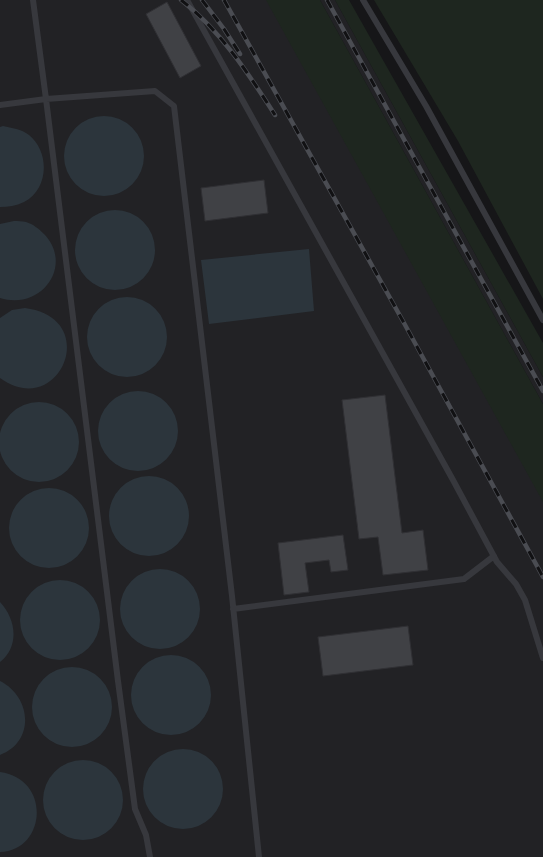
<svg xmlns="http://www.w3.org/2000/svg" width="543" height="857" font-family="Raleway,sans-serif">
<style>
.built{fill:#222225}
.green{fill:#1e261f}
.water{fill:#2c353c}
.building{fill:#404145;stroke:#303034}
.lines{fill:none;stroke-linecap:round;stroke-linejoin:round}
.lane{stroke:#37383d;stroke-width:6}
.rail-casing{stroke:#4a4c52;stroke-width:4.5}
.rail{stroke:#111113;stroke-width:3;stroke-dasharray:9;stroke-linecap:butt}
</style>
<rect width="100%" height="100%" fill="#161618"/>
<path class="built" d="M0 0H290L543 460V857H0Z
M320 0H335L543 377V404Z"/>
<path class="green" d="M266 0H320L543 404V502Z
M335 0H349L543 343V377Z
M374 0H543V299L458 141Z"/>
<path class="water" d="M64 156a40 40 0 1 1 80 0a40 40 0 1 1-80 0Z
M3 126C12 128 21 129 29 135 50 152 49 189 24 202 16 206 8 207 0 207V127Z
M75 250a40 40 0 1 1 80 0a40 40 0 1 1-80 0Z
M14 221C18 221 22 221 26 222 33 224 39 229 44 234 74 265 42 311 0 298V224Z
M309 249 314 311 209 324 201 260Z
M87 337a40 40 0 1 1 80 0a40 40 0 1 1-80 0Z
M25 308C103 318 59 421 0 378V318L12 310Z
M98 431a40 40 0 1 1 80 0a40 40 0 1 1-80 0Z
M-1 442a40 40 0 1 1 80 0a40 40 0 1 1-80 0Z
M109 516a40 40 0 1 1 80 0a40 40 0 1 1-80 0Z
M9 528a40 40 0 1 1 80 0a40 40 0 1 1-80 0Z
M120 609a40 40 0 1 1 80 0a40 40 0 1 1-80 0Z
M20 620a40 40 0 1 1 80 0a40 40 0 1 1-80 0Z
M0 602C16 619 20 646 0 662Z
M131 695a40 40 0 1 1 80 0a40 40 0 1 1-80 0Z
M32 707a40 40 0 1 1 80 0a40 40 0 1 1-80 0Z
M0 681C32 697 35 742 0 755Z
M143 789a40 40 0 1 1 80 0a40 40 0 1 1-80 0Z
M43 800a40 40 0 1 1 80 0a40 40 0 1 1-80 0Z
M0 772C52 779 46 851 0 852Z"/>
<path class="building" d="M167 2 201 66 180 78 146 14Z
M264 180 268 213 205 221 201 188Z
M385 395 402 533 423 530 428 570 383 575 378 537 359 539 342 400Z
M343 535 348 570 331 572 329 560 305 563 309 592 284 595 278 543Z
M408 626 413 665 323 676 318 637Z"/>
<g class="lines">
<path class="lane" d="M187 0 453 480 497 562 516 584 525 600 543 658
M363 0 426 106 543 320
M0 105 46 99 33 0
M233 609 464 579 494 556
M150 857 146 835 135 809 118 681 46 99 155 91 174 106 232 596 259 857"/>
<defs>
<path id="rail" d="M181 0C221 31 248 73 275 115
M202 0 224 29 240 54
M224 0 404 323 543 577
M327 0 543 391"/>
</defs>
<use href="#rail" class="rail-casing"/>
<use href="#rail" class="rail"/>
</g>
</svg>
